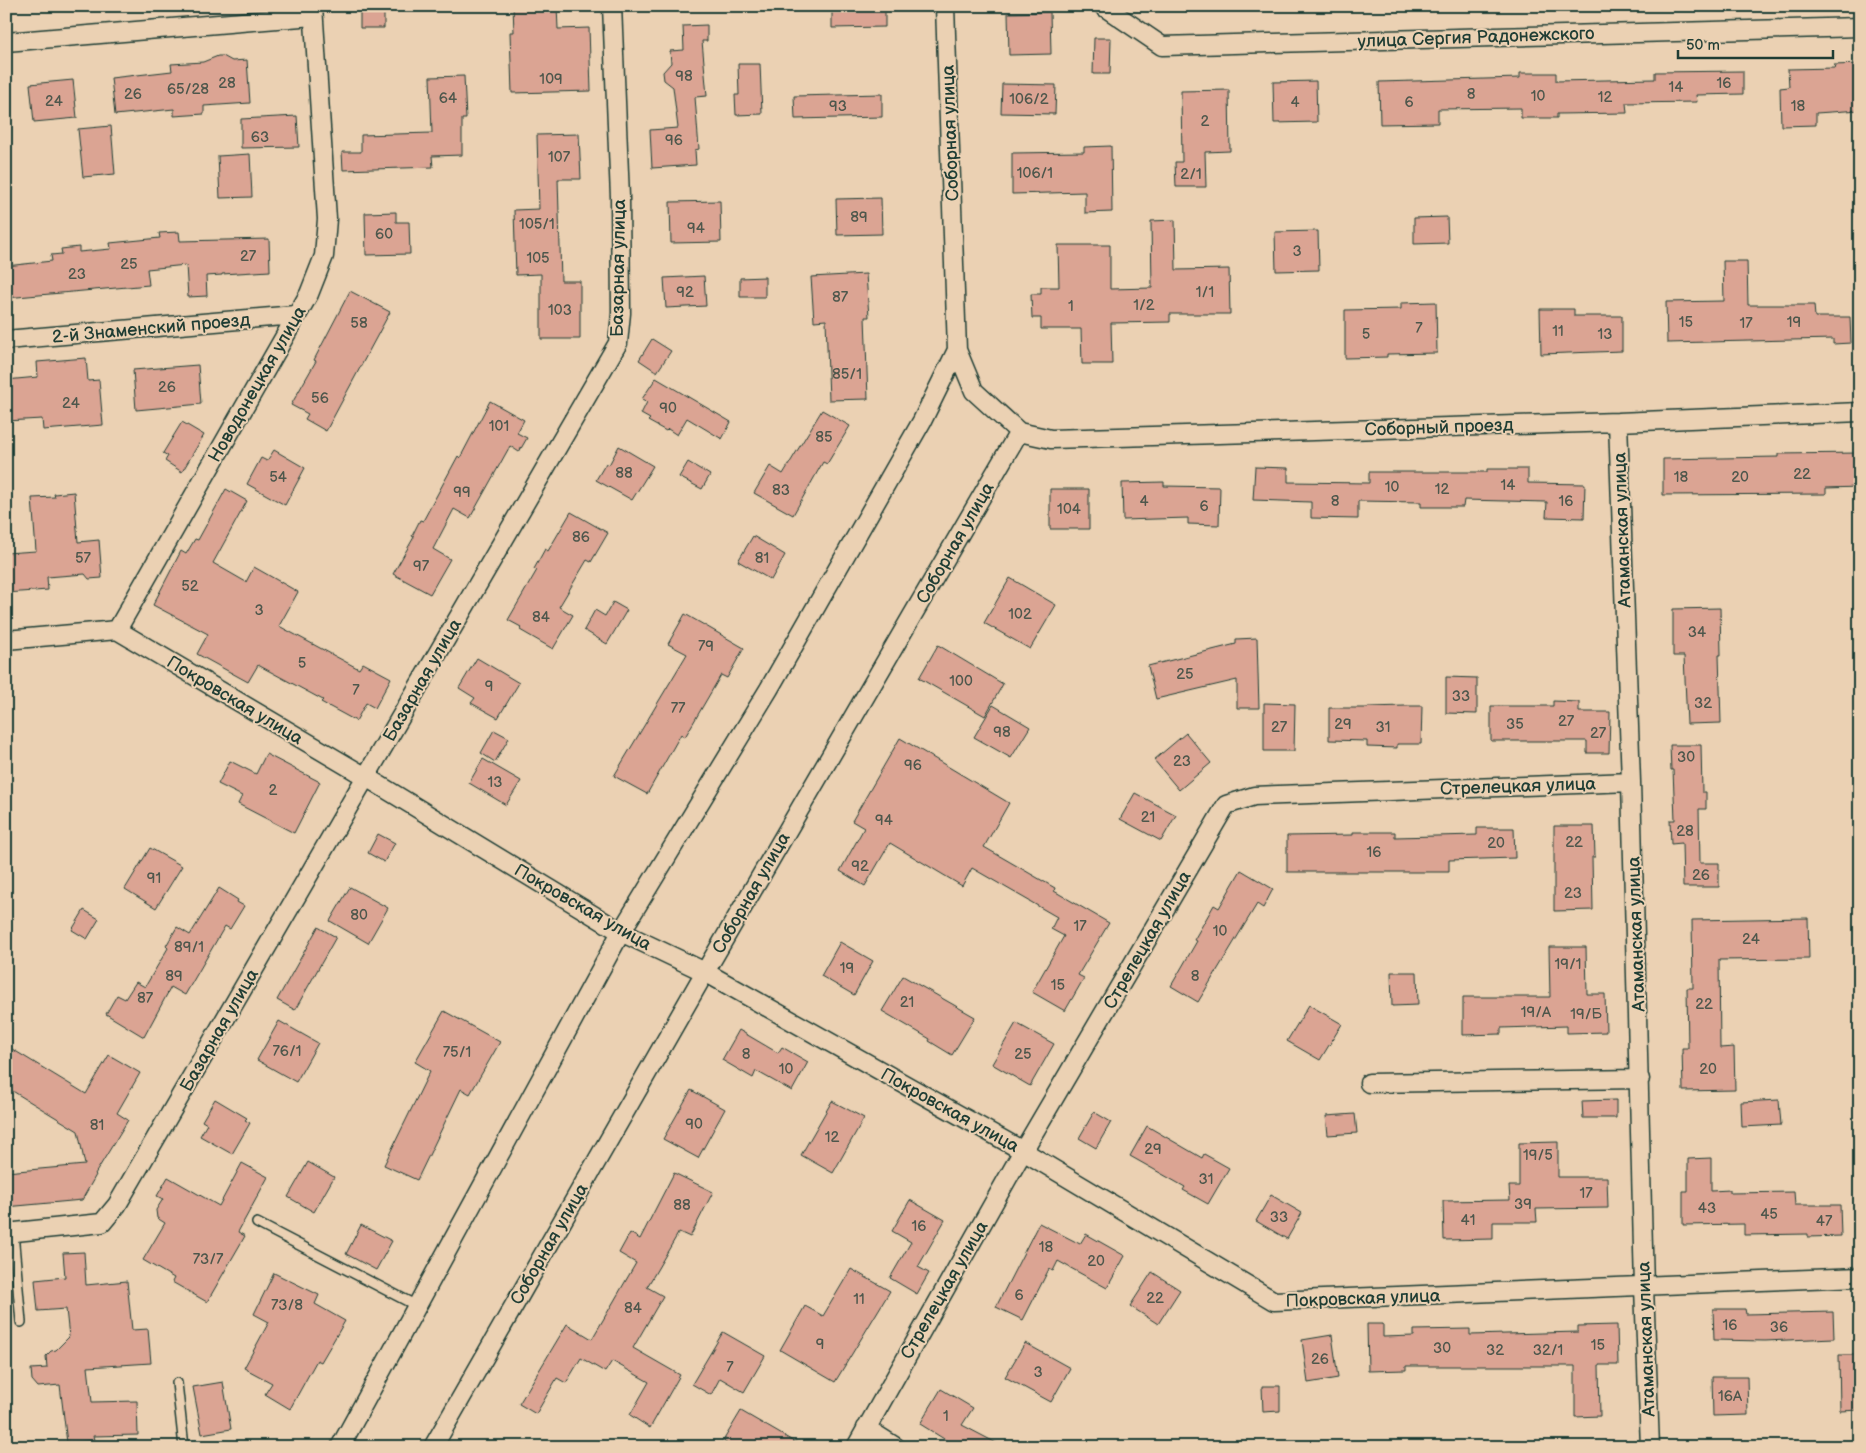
<svg xmlns="http://www.w3.org/2000/svg" width="1866" height="1453" font-family="'Balsamiq Sans',sans-serif">
<style>
.building{fill:#dba493;stroke:#1f3d34}
.lines{fill:none;stroke-linecap:round;stroke-linejoin:round}
.lane-casing{stroke:#1f3d34;stroke-width:12}
.street-casing{stroke:#1f3d34;stroke-width:21}
.lane{stroke:#ebd1b3;stroke-width:9}
.street{stroke:#ebd1b3;stroke-width:18}
.labels{text-anchor:middle;stroke-width:4;stroke-linejoin:round;paint-order:stroke}
.number-label{font-size:15px;fill:#4e574c}
.street-label{font-size:18px;fill:#1f3d34;stroke:#ebd1b3}
</style>
<rect width="100%" height="100%" fill="#ebd1b3"/>
<filter id="ink" filterUnits="userSpaceOnUse"><feTurbulence type="fractalNoise" baseFrequency=".02" numOctaves="2"/><feDisplacementMap in="SourceGraphic" scale="10" xChannelSelector="R" yChannelSelector="G"/><feConvolveMatrix kernelMatrix="1 2 1 2 8 2 1 2 1" color-interpolation-filters="sRGB"/></filter>
<g filter="url(#ink)">
<path class="building" d="M360 6H384V28H360Z
M513 6H557L558 29 589 28 591 91 512 93 510 32H514Z
M832 6H885V27L832 28Z
M1050 12 1051 54 1009 55 1008 13Z
M707 25V41H702L707 96 695 97 699 149 695 150 696 165 652 168 650 130 678 128 673 87 664 80 663 72 671 63 670 51 684 50 683 26Z
M1094 38H1111L1110 74H1093Z
M218 56H223L232 61 247 60 250 103 204 106V114L174 116V109L115 115 111 78 172 71 171 64 203 62Z
M738 64H760L762 114 736 115 735 95H739Z
M1860 64V110L1816 113V125L1781 126 1780 88 1789 87 1788 69 1835 68 1834 65Z
M1743 71V94L1696 95 1697 102 1626 103 1627 113 1557 114V118H1521V108L1438 109V123L1380 124 1379 82 1520 78V73H1556V81L1655 79V72Z
M464 76 466 119H462V155L432 156 433 167 343 170 342 152H361V135L432 133 430 77Z
M73 80 77 118 34 122 30 84Z
M1316 81 1317 122 1274 123 1273 82Z
M1002 84 1056 85 1055 114 1001 113Z
M1229 90 1230 151 1205 152 1206 187H1176L1175 162H1182L1181 91Z
M882 94V117L795 119 794 96Z
M297 116 299 147 241 148V119Z
M111 126 115 174 83 177 78 129Z
M579 134 581 179H558L561 281H580V339H541V274L516 275 514 210 539 209 537 135Z
M1111 146 1112 212 1085 213V192L1012 194V153L1084 152V147Z
M250 154 252 197 220 198 218 156Z
M881 198 882 234 837 235 836 199Z
M720 201 721 242 671 243 670 202Z
M396 212V222H409L410 254 366 255 365 213Z
M1447 217 1448 243 1414 244V218Z
M1175 220 1176 270 1229 269 1230 314H1170V322L1111 323 1112 364H1082L1081 329H1041V318H1032L1031 294H1041V287H1059L1058 245H1110V289L1152 288 1151 221Z
M1318 231 1319 270 1276 271 1275 232Z
M179 232 180 241 269 239 270 271 222 274V275L206 276 207 296 188 297 186 265 147 269 149 285 6 298V266L52 261 51 255 62 254 61 249 79 247V252L111 249 110 243 160 238 159 233Z
M1723 261H1747L1748 305H1814L1815 317H1850L1851 343 1833 344V339L1667 343 1666 302 1724 301Z
M866 274 869 317H865L868 399 829 400 826 320 814 321 811 277Z
M704 276 706 306 666 308 664 278Z
M765 277V297H740V278Z
M350 291 390 312 326 431 305 419 308 414 291 405 316 361 314 360Z
M1436 302 1437 353 1387 354V357L1345 358V310L1401 309V303Z
M1540 309H1574V316H1622V351L1541 354Z
M652 339 671 351 657 372 639 360Z
M86 358 88 381 99 380 103 425 43 430 42 419 6 421V380L38 377 37 362Z
M198 365 201 404 136 410 133 370Z
M656 378 731 422 722 439 687 418 677 435 668 429 666 431 648 421 650 419 641 414 647 402 642 399Z
M490 401 524 420 517 433 527 438 519 452 510 446 470 518 454 509 433 549 450 559 430 594 393 574 414 537 412 536 420 520 423 521 458 456 460 458Z
M822 410 850 426 827 464 823 462 793 515 754 493 770 466 783 474Z
M182 422 204 435 182 472 165 461 168 456 163 453Z
M619 446 653 466 632 500 596 480 606 463 609 465Z
M274 450 305 468 285 505 247 484 261 458 267 461Z
M1860 453V487L1826 488V494L1663 495V459L1778 457V454Z
M688 462 710 475 702 489 679 477Z
M1255 467 1288 468V482L1369 483V472H1487V469H1528V483L1585 484 1584 518 1546 517 1547 502 1464 500 1463 507H1421V502L1358 501V519L1311 518V502L1253 500Z
M1164 482V486L1220 487 1219 525 1188 524V518L1123 520 1122 483Z
M226 489 247 501 213 563 246 582 254 567 298 592 279 626 359 669 363 663 391 678 375 708 366 703 356 721 321 702 323 700 258 665 248 682 197 654 208 634 153 605 181 551 186 554 195 539 198 540Z
M1050 489H1089V529H1050Z
M74 492 78 542 99 540 102 578 89 579 85 574 47 577 48 590 6 593V553L36 551 32 498 55 497 54 494Z
M571 512 608 533 591 562 587 560 559 607 573 615 553 649 520 630 521 627 508 620 537 570 534 569 545 549 548 551Z
M753 536 785 555 771 580 738 561Z
M1010 578 1056 605 1030 649 984 623Z
M613 602 627 610 607 644 584 630 595 610 605 616Z
M1720 608 1721 655H1719L1721 723 1687 724 1684 656H1673V609Z
M685 614 744 648 727 678 721 675 685 737 681 734 647 794 614 776 687 654 668 644Z
M1257 638 1259 708H1237V680L1156 699 1148 666 1236 644V639Z
M938 645 1003 684 985 716 919 678Z
M477 658 519 683 498 718 471 703 475 698 459 688Z
M1446 677 1477 678V714L1446 713Z
M1553 701 1579 702V712H1610L1609 753H1587V741H1491V706H1553Z
M1264 703 1295 704 1294 751H1264Z
M993 705 1030 727 1011 758 974 737Z
M1405 706H1422L1421 744H1397V748L1367 747V741L1329 740V708H1368V707Z
M494 730 509 738 495 762 481 753Z
M1186 733 1211 763 1179 790 1154 760Z
M900 738 1009 803 984 847 1055 888 1054 891 1109 923 1078 975 1084 978 1065 1011 1032 992 1064 936 1051 929 1057 917 972 868 962 886 890 843 865 886 840 871 864 828 852 821Z
M1670 745H1701L1702 792H1706V809H1699L1700 863H1719V887H1683L1682 843 1671 844 1670 820H1675L1673 770H1671Z
M266 754 320 782 294 833 238 804 242 796 218 784 230 761 256 774Z
M483 759 521 781 506 805 469 783Z
M1135 793 1176 815 1161 841 1120 819Z
M1554 826H1594L1595 857H1592L1593 910 1554 911Z
M1477 828H1514L1515 858 1449 860V872H1287V836L1353 835V832H1395V837L1477 835Z
M378 834 395 843 384 862 368 853Z
M150 848 182 866 156 908 125 889Z
M1241 870 1273 889 1263 908 1257 904 1198 1002 1171 986 1197 941 1194 940 1214 905 1219 908Z
M350 887 388 908 368 943 330 921Z
M219 888 238 900 237 902 244 906 230 929 225 926 185 995 171 987 144 1037 106 1014 117 995 125 999 136 982 145 987 168 948 166 946 177 927 190 935Z
M84 910 99 919 87 939 72 930Z
M1808 918 1809 959 1719 960 1720 1048 1734 1047 1735 1090 1683 1091 1682 1048H1688L1687 988H1693L1692 920Z
M318 927 336 937 295 1010 277 1000Z
M840 942 873 961 854 995 821 976Z
M1549 947H1586L1587 994H1605L1606 1032 1567 1033V1026L1501 1028V1034L1463 1035V997H1550Z
M1391 972H1417L1418 1005 1392 1006Z
M903 976 975 1017 952 1055 929 1041 930 1039 882 1011Z
M1309 1005 1342 1024 1320 1060 1287 1041Z
M444 1011 500 1042 470 1094 461 1089 417 1180 384 1165 430 1071 415 1062Z
M279 1021 318 1043 296 1082 257 1060Z
M1016 1023 1054 1044 1030 1086 992 1064Z
M739 1030 778 1053 782 1047 808 1062 792 1091 756 1071 753 1078 722 1060Z
M12 1049 86 1094 109 1055 140 1073 117 1113 128 1120 95 1174 96 1175 82 1200 6 1207V1172L85 1165 78 1131 6 1087V1058Z
M691 1090 725 1109 698 1158 663 1139Z
M215 1099 247 1118 245 1120 250 1123 232 1154 200 1136 207 1124 202 1121Z
M1616 1100V1118H1583L1582 1101Z
M1779 1100 1781 1125 1742 1127 1741 1102Z
M832 1101 864 1118 833 1173 801 1155Z
M1094 1112 1111 1122 1096 1148 1079 1138Z
M1355 1114 1357 1133 1328 1135 1326 1116Z
M1147 1126 1202 1158 1204 1154 1229 1168 1208 1204 1183 1190 1185 1187 1130 1156Z
M1558 1142V1177H1607L1608 1208 1536 1209 1537 1222H1493V1239L1444 1240 1443 1201 1510 1200 1509 1186H1519V1143Z
M1711 1158V1191L1730 1190V1193L1794 1192 1795 1205H1840L1841 1236 1808 1237V1234L1744 1235V1224L1683 1225V1191H1688V1159Z
M308 1162 334 1177 314 1212 288 1197Z
M242 1163 268 1177 238 1232 245 1236 207 1302 172 1282 174 1278 143 1260 165 1223 157 1218 156 1210 163 1199 157 1196 168 1177 219 1206Z
M674 1173 713 1192 690 1237 679 1232 647 1287 663 1296 633 1348 680 1375 650 1428 630 1415 649 1382 612 1361 605 1372 581 1358 566 1383 557 1378 536 1414 519 1404 567 1324 592 1339 636 1263 619 1253 630 1233 640 1239Z
M1271 1195 1302 1213 1287 1239 1256 1221Z
M910 1200 945 1220 918 1267 929 1273 917 1294 890 1278 911 1242 892 1231Z
M1039 1223 1080 1244 1086 1234 1125 1256 1107 1288 1058 1261 1053 1271 1049 1269 1023 1320 996 1307Z
M361 1225 392 1241 376 1270 346 1254Z
M84 1252 86 1285 127 1281 132 1330 148 1329 151 1363 88 1367 92 1402 137 1401 138 1435 93 1436 94 1440 67 1443 60 1385 38 1387 32 1380 31 1369 47 1368 46 1356 51 1351 56 1350 69 1337 66 1309 38 1311 35 1280 65 1277 63 1253Z
M851 1269 890 1291 835 1382 780 1350 805 1306 823 1316Z
M1152 1272 1180 1290 1158 1324 1130 1306Z
M274 1273 319 1295 315 1304 345 1321 321 1362 317 1360 290 1409 265 1394 272 1383 244 1368 269 1322 254 1314Z
M1713 1309H1745L1746 1314 1833 1312 1834 1338 1765 1341 1714 1340Z
M1367 1324H1383V1337L1414 1336V1330L1470 1329V1335L1578 1332V1326L1617 1325 1618 1365H1599L1600 1416 1575 1417V1366H1406V1370L1368 1371Z
M723 1332 765 1356 744 1392 720 1378 711 1395 692 1384Z
M1332 1335 1338 1378 1308 1383 1302 1340Z
M1025 1343 1070 1368 1051 1402 1005 1377Z
M1839 1355H1860V1410L1840 1411Z
M1712 1377H1747L1748 1415 1713 1416Z
M223 1382 231 1429 202 1434 193 1387Z
M1262 1386H1280V1411L1263 1412Z
M941 1389 973 1408 962 1425 1004 1447H957L920 1424Z
M741 1411 803 1447H734L723 1441Z"/>
<g class="lines">
<defs>
<path id="lane" d="M257 1223 417 1306
M13 1233 21 1322
M177 1383 184 1447"/>
<path id="street" d="M945 6 957 350 974 391 1019 432 1051 439 1618 422 1860 412
M1103 6 1162 46 1860 27
M6 42 313 16
M6 340 295 315
M1618 422 1631 782 1644 1287 1650 1447
M117 630 366 777 621 932 705 972 1023 1151 1274 1301 1860 1277
M117 630 309 294 324 256 327 219 313 6
M6 640 117 630
M1369 1083 1640 1079
M6 1233 102 1223 117 1205 618 343 621 313 620 197 612 6
M866 1428 896 1447
M340 1447 621 932 769 689 922 421 957 350
M433 1447 705 972 1019 432
M856 1447 1023 1151 1226 805 1254 796 1631 782"/>
</defs>
<use href="#lane" class="lane-casing"/>
<use href="#street" class="street-casing"/>
<use href="#lane" class="lane"/>
<use href="#street" class="street"/>
</g>
</g>
<g class="labels">
<g class="number-label">
<text x="684" y="81">98</text>
<text x="551" y="84">109</text>
<text x="227" y="88">28</text>
<text x="1724" y="88">16</text>
<text x="1676" y="92">14</text>
<text x="188" y="94">65/28</text>
<text x="133" y="99">26</text>
<text x="1471" y="99">8</text>
<text x="1538" y="101">10</text>
<text x="1605" y="102">12</text>
<text x="448" y="103">64</text>
<text x="1029" y="104">106/2</text>
<text x="54" y="106">24</text>
<text x="1295" y="107">4</text>
<text x="1409" y="107">6</text>
<text x="838" y="111">93</text>
<text x="1798" y="111">18</text>
<text x="1205" y="126">2</text>
<text x="260" y="142">63</text>
<text x="674" y="145">96</text>
<text x="559" y="162">107</text>
<text x="1035" y="178">106/1</text>
<text x="1191" y="179">2/1</text>
<text x="859" y="222">89</text>
<text x="537" y="229">105/1</text>
<text x="696" y="233">94</text>
<text x="384" y="239">60</text>
<text x="1297" y="256">3</text>
<text x="248" y="261">27</text>
<text x="538" y="263">105</text>
<text x="129" y="269">25</text>
<text x="77" y="279">23</text>
<text x="685" y="297">92</text>
<text x="1205" y="297">1/1</text>
<text x="840" y="302">87</text>
<text x="1144" y="310">1/2</text>
<text x="1071" y="311">1</text>
<text x="560" y="315">103</text>
<text x="1686" y="327">15</text>
<text x="1794" y="327">19</text>
<text x="359" y="328">58</text>
<text x="1746" y="328">17</text>
<text x="1419" y="333">7</text>
<text x="1558" y="336">11</text>
<text x="1366" y="339">5</text>
<text x="1605" y="339">13</text>
<text x="847" y="379">85/1</text>
<text x="167" y="392">26</text>
<text x="320" y="403">56</text>
<text x="71" y="408">24</text>
<text x="668" y="413">90</text>
<text x="499" y="431">101</text>
<text x="824" y="442">85</text>
<text x="624" y="478">88</text>
<text x="1802" y="479">22</text>
<text x="278" y="482">54</text>
<text x="1681" y="482">18</text>
<text x="1740" y="482">20</text>
<text x="1508" y="490">14</text>
<text x="1392" y="492">10</text>
<text x="1442" y="494">12</text>
<text x="781" y="495">83</text>
<text x="462" y="497">99</text>
<text x="1144" y="506">4</text>
<text x="1335" y="506">8</text>
<text x="1566" y="506">16</text>
<text x="1204" y="511">6</text>
<text x="1069" y="514">104</text>
<text x="581" y="542">86</text>
<text x="83" y="563">57</text>
<text x="762" y="563">81</text>
<text x="421" y="571">97</text>
<text x="190" y="591">52</text>
<text x="259" y="615">3</text>
<text x="1020" y="619">102</text>
<text x="541" y="622">84</text>
<text x="1697" y="637">34</text>
<text x="706" y="651">79</text>
<text x="302" y="668">5</text>
<text x="1185" y="679">25</text>
<text x="961" y="686">100</text>
<text x="489" y="691">9</text>
<text x="356" y="695">7</text>
<text x="1461" y="701">33</text>
<text x="1703" y="708">32</text>
<text x="678" y="713">77</text>
<text x="1566" y="726">27</text>
<text x="1343" y="729">29</text>
<text x="1515" y="729">35</text>
<text x="1279" y="732">27</text>
<text x="1383" y="732">31</text>
<text x="1002" y="737">98</text>
<text x="1598" y="738">27</text>
<text x="1686" y="762">30</text>
<text x="1182" y="766">23</text>
<text x="913" y="770">96</text>
<text x="495" y="787">13</text>
<text x="273" y="795">2</text>
<text x="1148" y="822">21</text>
<text x="884" y="825">94</text>
<text x="1685" y="836">28</text>
<text x="1574" y="847">22</text>
<text x="1496" y="848">20</text>
<text x="1374" y="857">16</text>
<text x="860" y="871">92</text>
<text x="1701" y="880">26</text>
<text x="154" y="883">91</text>
<text x="1573" y="898">23</text>
<text x="359" y="920">80</text>
<text x="1080" y="931">17</text>
<text x="1220" y="936">10</text>
<text x="1751" y="944">24</text>
<text x="189" y="952">89/1</text>
<text x="1568" y="969">19/1</text>
<text x="847" y="973">19</text>
<text x="174" y="981">89</text>
<text x="1195" y="981">8</text>
<text x="1058" y="990">15</text>
<text x="145" y="1003">87</text>
<text x="907" y="1007">21</text>
<text x="1704" y="1009">22</text>
<text x="1536" y="1017">19/А</text>
<text x="1586" y="1019">19/Б</text>
<text x="287" y="1056">76/1</text>
<text x="457" y="1057">75/1</text>
<text x="746" y="1059">8</text>
<text x="1023" y="1059">25</text>
<text x="786" y="1074">10</text>
<text x="1708" y="1074">20</text>
<text x="694" y="1129">90</text>
<text x="97" y="1130">81</text>
<text x="832" y="1142">12</text>
<text x="1153" y="1154">29</text>
<text x="1538" y="1160">19/5</text>
<text x="1206" y="1184">31</text>
<text x="1586" y="1198">17</text>
<text x="1523" y="1209">39</text>
<text x="682" y="1210">88</text>
<text x="1707" y="1213">43</text>
<text x="1769" y="1219">45</text>
<text x="1279" y="1222">33</text>
<text x="1468" y="1225">41</text>
<text x="1824" y="1226">47</text>
<text x="919" y="1231">16</text>
<text x="1046" y="1252">18</text>
<text x="208" y="1264">73/7</text>
<text x="1096" y="1266">20</text>
<text x="1019" y="1300">6</text>
<text x="1155" y="1303">22</text>
<text x="859" y="1304">11</text>
<text x="287" y="1310">73/8</text>
<text x="633" y="1313">84</text>
<text x="1730" y="1330">16</text>
<text x="1779" y="1332">36</text>
<text x="820" y="1349">9</text>
<text x="1598" y="1350">15</text>
<text x="1442" y="1353">30</text>
<text x="1495" y="1355">32</text>
<text x="1548" y="1355">32/1</text>
<text x="1320" y="1364">26</text>
<text x="730" y="1372">7</text>
<text x="1038" y="1377">3</text>
<text x="1730" y="1401">16А</text>
<text x="946" y="1421">1</text>
</g>
<g class="street-label">
<text transform="translate(1476 37) rotate(-2)" y="6">улица Сергия Радонежского</text>
<text transform="translate(950 133) rotate(-92)" y="6">Соборная улица</text>
<text transform="translate(618 268) rotate(-89)" y="6">Базарная улица</text>
<text transform="translate(151 328) rotate(-5)" y="6">2-й Знаменский проезд</text>
<text transform="translate(257 384) rotate(-60)" y="6">Новодонецкая улица</text>
<text transform="translate(1439 427) rotate(-2)" y="6">Соборный проезд</text>
<text transform="translate(1622 530) rotate(-92)" y="6">Атаманская улица</text>
<text transform="translate(955 543) rotate(-60)" y="6">Соборная улица</text>
<text transform="translate(422 680) rotate(-60)" y="6">Базарная улица</text>
<text transform="translate(235 700) rotate(31)" y="6">Покровская улица</text>
<text transform="translate(1518 786) rotate(-2)" y="6">Стрелецкая улица</text>
<text transform="translate(751 893) rotate(-60)" y="6">Соборная улица</text>
<text transform="translate(583 907) rotate(30)" y="6">Покровская улица</text>
<text transform="translate(1636 934) rotate(-92)" y="6">Атаманская улица</text>
<text transform="translate(1147 940) rotate(-60)" y="6">Стрелецкая улица</text>
<text transform="translate(219 1030) rotate(-60)" y="6">Базарная улица</text>
<text transform="translate(950 1110) rotate(29)" y="6">Покровская улица</text>
<text transform="translate(549 1244) rotate(-60)" y="6">Соборная улица</text>
<text transform="translate(944 1290) rotate(-60)" y="6">Стрелецкая улица</text>
<text transform="translate(1363 1298) rotate(-2)" y="6">Покровская улица</text>
<text transform="translate(1646 1339) rotate(-92)" y="6">Атаманская улица</text>
</g>
</g>
<rect width="1866" height="1453" fill="none" stroke="#ebd1b3" stroke-width="25"/>
<rect x="12" y="12" width="1841" height="1428" fill="none" stroke="#1f3d34" stroke-width="2" filter="url(#ink)"/>
<path d="M1678 50v8h155v-8" fill="none" stroke="#1f3d34" stroke-width="2.5"/>
<text x="1686" y="50" font-size="15" fill="#1f3d34" stroke="#ebd1b3" stroke-width="4" paint-order="stroke">50 m</text>
</svg>
